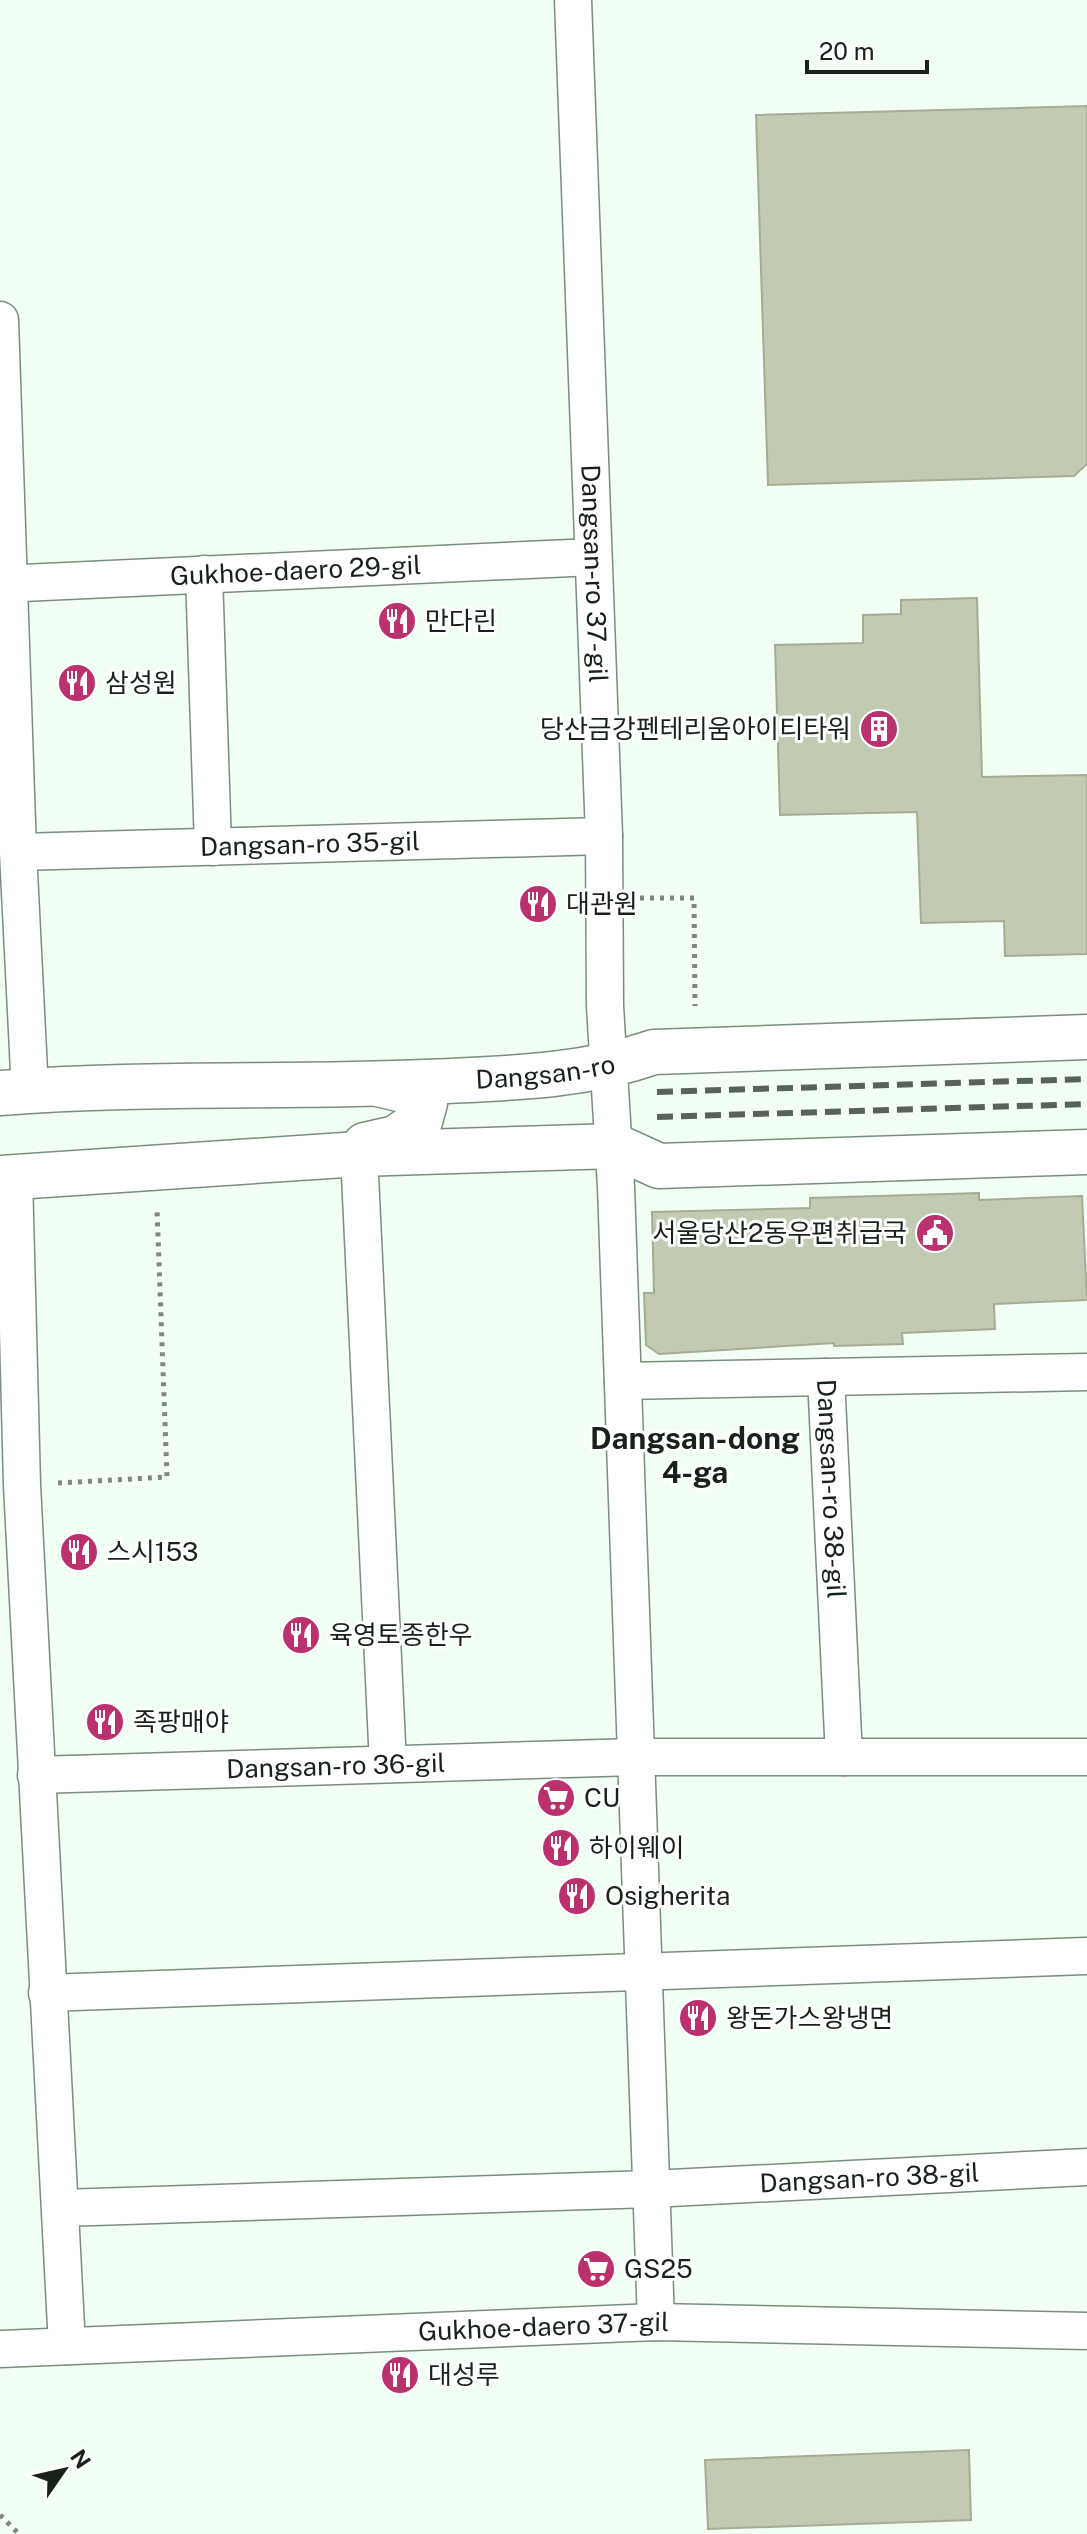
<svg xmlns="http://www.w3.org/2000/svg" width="1087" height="2534" font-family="'Public Sans','Noto Sans KR',sans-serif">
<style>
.building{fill:#c3cab3;stroke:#a5ab95;stroke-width:2}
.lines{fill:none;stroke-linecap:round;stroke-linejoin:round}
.minor-casing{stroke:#7a8e7f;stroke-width:39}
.secondary-casing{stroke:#7a8e7f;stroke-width:47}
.path{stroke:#7e8881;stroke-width:5;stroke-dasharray:4 6;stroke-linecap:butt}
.minor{stroke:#fff;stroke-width:36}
.secondary{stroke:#fff;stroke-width:44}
.rail{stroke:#58615a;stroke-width:6;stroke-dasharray:16 8;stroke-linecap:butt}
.labels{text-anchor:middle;stroke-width:6;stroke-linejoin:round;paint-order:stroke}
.street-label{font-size:26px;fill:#19211b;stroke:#fff}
.poi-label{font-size:26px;fill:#19211b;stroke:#fff;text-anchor:start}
.quarter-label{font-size:30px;font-weight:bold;fill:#19211b;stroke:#fff}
</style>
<rect width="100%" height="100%" fill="#f2fff5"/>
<path class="building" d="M1087 106V464L1074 476 768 485 756 115Z
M977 598 982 777 1087 775V954L1005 956 1004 921 921 923 917 812 780 815 775 645 863 643V615L901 614V600Z
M979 1193V1200L1082 1196 1087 1300 994 1304 995 1329 902 1333 903 1344 834 1346V1343L659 1354 646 1345 644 1293H654L652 1212 810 1208V1198Z
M969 2450 971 2520 708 2529 705 2460Z"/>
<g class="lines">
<defs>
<g id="minor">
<path id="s1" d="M573 0 604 836 605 1006 616 1187 656 2322"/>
<path d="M0 320 18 852 30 1091"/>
<path d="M204 574 213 847"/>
<path id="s2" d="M0 584 593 557"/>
<path id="s3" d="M18 852 604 836"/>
<path d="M359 1154 388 1764"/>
<path d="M14 1177 22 1485 67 2346"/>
<path id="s4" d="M826 1377 844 1757"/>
<path d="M623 1381 1087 1372"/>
<path id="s5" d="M36 1775 636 1757H1087"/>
<path d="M47 1993 1085 1956"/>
<path id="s6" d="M62 2208 651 2189 1087 2167"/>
<path id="s7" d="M0 2349 656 2322 1087 2331"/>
</g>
<g id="secondary">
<path id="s8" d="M0 1093C141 1082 285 1088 426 1082 505 1078 579 1078 654 1052L1087 1037"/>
<path d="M365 1145 396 1138 420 1121 425 1103 407 1091 378 1084"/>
<path d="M0 1178 359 1154 615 1146 659 1166 1087 1152"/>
</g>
</defs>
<use href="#minor" class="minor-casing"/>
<use href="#secondary" class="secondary-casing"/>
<path class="path" d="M640 898H694L695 1006
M58 1483 167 1477 157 1209
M0 2515 19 2534"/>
<use href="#minor" class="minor"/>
<use href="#secondary" class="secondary"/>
<path class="rail" d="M657 1092 1087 1079
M657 1117 1087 1104"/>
</g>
<defs>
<symbol id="restaurant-disc" viewBox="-11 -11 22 22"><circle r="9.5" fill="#ba316e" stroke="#fff"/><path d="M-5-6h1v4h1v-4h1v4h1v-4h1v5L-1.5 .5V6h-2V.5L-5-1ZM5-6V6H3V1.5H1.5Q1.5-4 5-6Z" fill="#fff"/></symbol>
<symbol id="building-disc" viewBox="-11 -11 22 22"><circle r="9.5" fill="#ba316e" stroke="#fff"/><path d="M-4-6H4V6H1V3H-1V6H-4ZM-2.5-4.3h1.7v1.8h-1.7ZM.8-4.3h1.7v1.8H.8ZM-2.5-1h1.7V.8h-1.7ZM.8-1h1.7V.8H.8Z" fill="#fff"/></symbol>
<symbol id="civic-disc" viewBox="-11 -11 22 22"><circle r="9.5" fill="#ba316e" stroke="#fff"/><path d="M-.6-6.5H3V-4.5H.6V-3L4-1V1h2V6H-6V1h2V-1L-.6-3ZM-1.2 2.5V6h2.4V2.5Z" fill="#fff"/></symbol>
<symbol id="supermarket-disc" viewBox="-11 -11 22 22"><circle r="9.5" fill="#ba316e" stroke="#fff"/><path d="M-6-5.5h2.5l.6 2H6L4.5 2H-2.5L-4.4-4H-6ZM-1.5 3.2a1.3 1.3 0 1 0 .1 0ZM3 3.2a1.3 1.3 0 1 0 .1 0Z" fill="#fff"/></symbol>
</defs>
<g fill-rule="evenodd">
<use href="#restaurant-disc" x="375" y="599" width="44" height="44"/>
<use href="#restaurant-disc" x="55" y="661" width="44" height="44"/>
<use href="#building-disc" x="857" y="707" width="44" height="44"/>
<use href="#restaurant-disc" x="516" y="882" width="44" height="44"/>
<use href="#civic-disc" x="913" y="1211" width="44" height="44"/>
<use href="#restaurant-disc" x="57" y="1530" width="44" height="44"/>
<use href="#restaurant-disc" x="279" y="1613" width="44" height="44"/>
<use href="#restaurant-disc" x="83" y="1700" width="44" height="44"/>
<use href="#supermarket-disc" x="534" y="1776" width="44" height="44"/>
<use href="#restaurant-disc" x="539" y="1826" width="44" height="44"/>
<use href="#restaurant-disc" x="555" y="1874" width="44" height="44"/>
<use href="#restaurant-disc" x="676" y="1996" width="44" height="44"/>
<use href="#supermarket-disc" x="574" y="2247" width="44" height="44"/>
<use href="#restaurant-disc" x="378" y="2353" width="44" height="44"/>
</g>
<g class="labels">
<g class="street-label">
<text dy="9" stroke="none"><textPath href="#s2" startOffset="296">Gukhoe-daero 29-gil</textPath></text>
<text dy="9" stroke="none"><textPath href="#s1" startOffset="574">Dangsan-ro 37-gil</textPath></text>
<text dy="9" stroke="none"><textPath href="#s3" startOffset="292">Dangsan-ro 35-gil</textPath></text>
<text dy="9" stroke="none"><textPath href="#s8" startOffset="546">Dangsan-ro</textPath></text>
<text dy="9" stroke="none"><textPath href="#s4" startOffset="112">Dangsan-ro 38-gil</textPath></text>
<text dy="9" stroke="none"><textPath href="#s5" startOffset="300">Dangsan-ro 36-gil</textPath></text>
<text dy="9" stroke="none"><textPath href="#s6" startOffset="808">Dangsan-ro 38-gil</textPath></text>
<text dy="9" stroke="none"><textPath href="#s7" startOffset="544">Gukhoe-daero 37-gil</textPath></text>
</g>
<g class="poi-label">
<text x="425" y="630">만다린</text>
<text x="105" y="692">삼성원</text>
<text x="851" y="738" text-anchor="end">당산금강펜테리움아이티타워</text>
<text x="566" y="913">대관원</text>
<text x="907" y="1242" text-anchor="end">서울당산2동우편취급국</text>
<text x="107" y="1561">스시153</text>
<text x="329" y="1644">육영토종한우</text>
<text x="133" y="1731">족팡매야</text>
<text x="584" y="1807">CU</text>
<text x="589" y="1857">하이웨이</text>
<text x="605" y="1905">Osigherita</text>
<text x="726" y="2027">왕돈가스왕냉면</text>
<text x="624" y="2278">GS25</text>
<text x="428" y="2384">대성루</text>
</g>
<g class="quarter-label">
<text x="695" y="1449">Dangsan-dong<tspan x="695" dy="34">4-ga</tspan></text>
</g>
</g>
<g transform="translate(64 2470) rotate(56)" stroke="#ffffff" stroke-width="6" paint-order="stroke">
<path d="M0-6L14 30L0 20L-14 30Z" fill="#19211b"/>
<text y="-12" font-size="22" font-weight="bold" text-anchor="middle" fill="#19211b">N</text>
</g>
<path d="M807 60v12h120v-12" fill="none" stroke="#19211b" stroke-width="4"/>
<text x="819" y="60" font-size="24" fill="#19211b" stroke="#ffffff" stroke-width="6" paint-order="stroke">20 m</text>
</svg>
